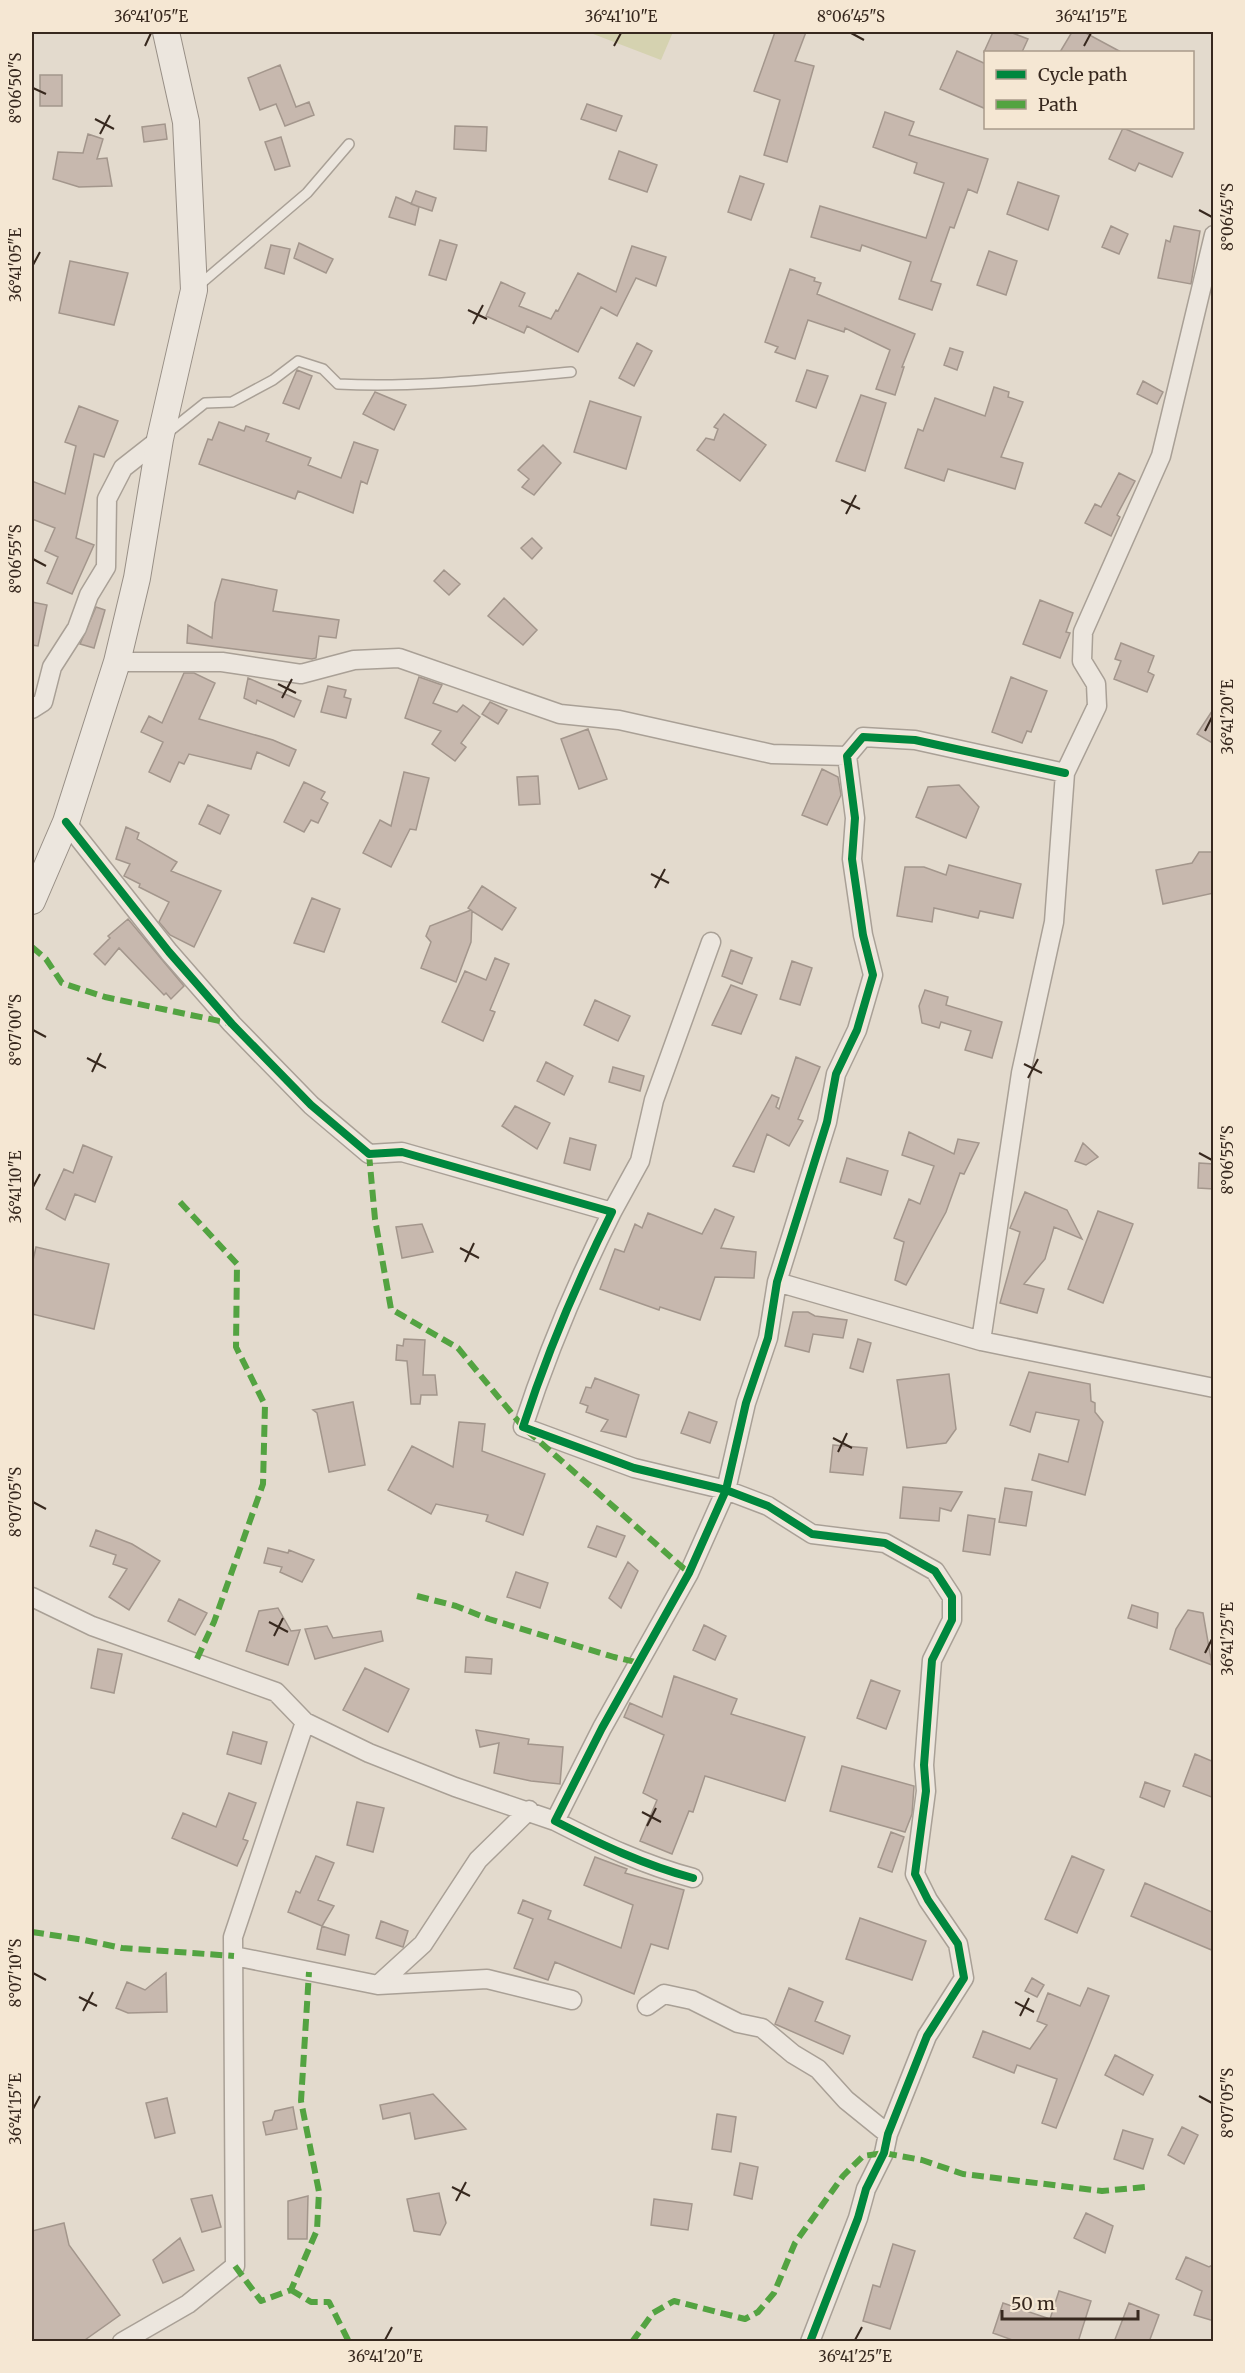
<svg xmlns="http://www.w3.org/2000/svg" width="1245" height="2373" font-family="Merriweather,serif">
<style>
.green{fill:#d5d2b0}
.building{fill:#c7b8ae;stroke:#a3968c;stroke-width:1.5}
.lines{fill:none;stroke-linecap:round;stroke-linejoin:round}
.service-casing{stroke:#a9a096;stroke-width:12}
.minor-casing{stroke:#a9a096;stroke-width:21}
.secondary-casing{stroke:#988f86;stroke-width:28}
.service{stroke:#ece6de;stroke-width:9}
.minor{stroke:#ece6de;stroke-width:18}
.secondary{stroke:#ece6de;stroke-width:26}
.quiet{stroke:#53a341;stroke-width:6;stroke-dasharray:12 6;stroke-linecap:butt}
.cycleway-casing{stroke:#f5e7d3;stroke-width:11}
.cycleway{stroke:#00873e;stroke-width:8}
.ticks{fill:none;stroke:#37281e;stroke-width:2}
.neatline{fill:none;stroke:#37281e;stroke-width:2}
.ticks-label{font-size:15px;text-anchor:middle;fill:#37281e}
</style>
<rect width="100%" height="100%" fill="#e3dacd"/>
<path class="green" d="M588 32H673L661 60Z"/>
<path class="building" d="M775 32H806L795 61 814 66 787 162 764 155 780 100 754 91Z
M993 32H1010L1028 39 1022 52H984Z
M1072 32H1084L1121 52H1060Z
M957 51 986 64V109L940 89Z
M280 65 296 107 309 102 314 115 285 126 276 104 260 110 248 78Z
M40 75H62V106H40Z
M587 104 622 116 616 131 581 119Z
M885 112 914 122 909 135 988 159 977 193 968 189 954 228 950 227 931 281 941 284 932 310 899 299 911 262 862 245 860 251 811 237 820 206 926 238 944 183 914 173 917 163 873 147Z
M165 124 167 139 144 142 142 127Z
M455 126 487 127 486 151 454 149Z
M1123 128 1183 153 1172 177 1139 163 1135 171 1109 159Z
M88 134 103 139 97 159 107 158 112 186 79 187 53 179 58 152 83 153Z
M281 137 290 166 275 170 265 142Z
M619 151 657 165 647 192 609 179Z
M740 176 764 184 751 220 728 212Z
M1018 182 1059 196 1048 230 1007 214Z
M416 191 436 198 432 211 411 204Z
M396 197 419 207 415 225 389 217Z
M1111 226 1128 234 1119 254 1102 247Z
M1174 226 1200 231 1191 284 1158 278 1166 240 1170 242Z
M440 240 457 245 446 280 429 275Z
M299 243 333 259 326 273 294 258Z
M271 245 290 249 284 274 265 268Z
M632 246 666 257 656 286 636 278 617 316 601 307 578 352 527 326 524 333 486 316 501 282 525 293 519 306 551 319 556 310 558 311 578 273 616 292Z
M989 251 1017 261 1006 295 977 285Z
M70 261 128 273 114 325 59 313Z
M790 269 815 278 814 281 821 283 817 294 915 334 902 367H904L895 395 876 389 890 350 845 328 844 332 808 320 795 359 775 352 778 347 765 342Z
M637 343 652 351 634 386 619 378Z
M950 348 963 352 957 370 944 365Z
M297 370 312 376 299 409 283 403Z
M807 370 828 376 816 408 796 401Z
M1143 381 1163 392 1157 404 1137 394Z
M994 387 1009 392 1008 397 1023 402 1001 457 1023 463 1015 489 948 469 944 481 905 468 918 429 923 431 935 398 985 416Z
M375 392 406 405 394 430 363 414Z
M861 395 886 403 865 471 836 461Z
M590 401 641 417 626 469 574 452Z
M79 406 118 421 104 457 94 454 76 538 94 545 72 594 47 583 58 557 45 551 55 528 32 519V481L65 494 76 446 65 442Z
M724 414 766 445 740 481 697 450 706 438 714 440 718 429 714 427Z
M219 422 244 431 246 426 269 434 266 441 311 458 308 465 341 478 354 442 378 450 367 484 361 481 353 513 298 491 295 499 199 464 208 439 212 440Z
M543 445 561 463 534 495 522 487 529 479 518 470Z
M1119 473 1135 481 1117 515 1120 517 1111 536 1085 523 1095 504 1101 507Z
M532 538 542 548 532 559 521 548Z
M444 570 460 584 449 595 434 581Z
M222 579 277 590 273 611 339 620 336 638 319 636 316 658 312 659 187 643 188 625 212 638 215 603Z
M504 598 537 630 523 645 488 616Z
M1040 600 1073 613 1066 632 1070 633 1060 658 1023 644Z
M32 602 47 605 38 646 32 645Z
M96 607 105 610 94 648 80 644Z
M1121 643 1154 656 1148 672 1154 675 1147 692 1114 679 1121 661 1115 659Z
M184 673H194L215 683 199 719 273 740 296 750 289 766 257 752 251 769 189 754 184 764 179 762 170 782 149 772 163 742 141 732 149 716 162 723Z
M419 677 442 685 433 703 457 712 463 705 480 717 461 743 466 747 455 761 432 744 441 731 405 718Z
M1011 677 1047 691 1031 732 1027 731 1022 743 992 732Z
M248 678 301 701 294 717 257 700 256 704 244 698Z
M328 686 346 690 344 697 351 699 346 718 321 712Z
M490 702 507 710 498 724 482 714Z
M1214 708V744L1197 734Z
M588 729 607 779 579 789 561 739Z
M822 769 838 777 841 795 827 825 802 815Z
M404 772 429 778 416 830 410 829 391 867 363 853 380 820 391 826Z
M538 776 540 804 519 805 517 777Z
M304 782 325 792 321 799 328 803 318 823 311 820 304 832 284 822Z
M959 785 979 807 966 838 916 817 928 787Z
M208 805 229 815 220 834 199 824Z
M126 827 139 833 137 839 177 862 171 871 221 891 194 947 170 935 159 922 169 902 139 887 140 884 124 876 130 864 116 859Z
M1199 852H1214V893L1163 904 1156 870 1192 863Z
M949 865 1021 884 1013 918 980 911 978 918 934 908 932 922 897 916 905 867H924L946 875Z
M482 886 516 908 502 930 472 911 471 942 456 982 421 968 431 942 426 936 430 926 471 910 468 908Z
M312 898 340 909 324 952 294 943Z
M128 919 184 986 171 999 166 993 164 995 119 948 105 965 94 954 110 938 108 936Z
M731 950 752 958 742 984 722 976Z
M495 958 509 964 490 1010 495 1012 483 1041 442 1022 465 971 486 980Z
M792 961 812 968 800 1005 780 999Z
M731 985 757 995 741 1034 712 1025Z
M925 990 948 997 946 1005 1002 1022 992 1058 965 1050 971 1031 941 1022 939 1028 922 1023 919 1006Z
M595 1000 630 1016 618 1041 584 1025Z
M796 1057 820 1067 798 1119 803 1121 789 1146 767 1134 754 1172 733 1166 772 1095 779 1098 776 1107 779 1109Z
M546 1062 573 1076 564 1095 537 1081Z
M613 1067 644 1076 640 1091 609 1082Z
M515 1106 550 1123 537 1149 502 1126Z
M909 1132 954 1154 958 1139 979 1143 964 1174 960 1173 946 1212 906 1285 895 1280 904 1242 894 1238 909 1199 920 1204 934 1166 902 1155Z
M570 1138 596 1145 590 1170 564 1163Z
M1083 1143 1098 1157 1086 1165 1075 1161Z
M83 1145 112 1157 95 1202 75 1194 65 1220 46 1209 64 1169 73 1173Z
M847 1158 888 1171 881 1195 840 1182Z
M1199 1163 1214 1164V1189L1198 1188Z
M1025 1192 1067 1210 1082 1239 1054 1227 1045 1259 1024 1284 1044 1289 1037 1313 1000 1303 1020 1232 1010 1228Z
M715 1209 734 1217 721 1248 756 1252 754 1278 715 1277 700 1320 660 1307 659 1310 600 1289 615 1249 624 1252 635 1224 642 1228 648 1213 702 1234Z
M1098 1211 1133 1224 1103 1303 1068 1289Z
M422 1224 433 1252 402 1258 396 1227Z
M36 1247 109 1264 94 1329 32 1314V1265Z
M793 1312H808L815 1316 847 1320 843 1338 813 1334 809 1352 785 1346Z
M404 1339 425 1340 423 1375H435L437 1395H421L420 1404H411L407 1361 396 1360 397 1345 403 1346Z
M858 1339 871 1343 863 1372 850 1368Z
M1029 1372 1090 1384 1091 1401 1095 1403V1412L1103 1422 1085 1495 1032 1480 1039 1454 1068 1462 1079 1420 1036 1412 1030 1432 1010 1425Z
M949 1374 956 1429 946 1443 907 1448 897 1380Z
M595 1378 639 1395 626 1437 601 1431 608 1420 586 1412 588 1406 580 1403 586 1387 591 1388Z
M353 1402 365 1465 329 1472 317 1413 313 1410Z
M689 1412 717 1422 710 1443 681 1433Z
M459 1422 485 1424 482 1451 545 1474 523 1535 486 1521 488 1515 436 1504 431 1514 388 1490 412 1446 453 1467Z
M833 1445 867 1448 863 1475 830 1472Z
M903 1487 962 1492 951 1511 940 1508 939 1521 900 1518Z
M1005 1488 1032 1492 1026 1526 999 1522Z
M968 1515 995 1519 990 1555 963 1551Z
M597 1526 625 1536 616 1557 588 1547Z
M96 1530 132 1544 160 1561 129 1610 109 1597 127 1569 113 1564 116 1555 90 1546Z
M268 1548 288 1553 289 1550 314 1560 302 1582 280 1572 282 1567 264 1563Z
M628 1562 638 1571 621 1608 609 1598Z
M516 1572 548 1583 540 1608 507 1597Z
M179 1599 207 1613 195 1635 168 1621Z
M1132 1605 1158 1613 1157 1628 1128 1618Z
M278 1608 291 1631 300 1630 288 1665 246 1651 259 1611Z
M1188 1610 1203 1613 1212 1665 1170 1649 1176 1629Z
M704 1625 726 1636 715 1660 693 1650Z
M327 1626 333 1638 381 1631 383 1641 315 1659 305 1629Z
M98 1649 122 1654 114 1693 91 1688Z
M466 1657 492 1659 491 1674 465 1672Z
M365 1668 409 1689 388 1732 343 1710Z
M674 1676 737 1699 731 1714 805 1737 785 1801 705 1776 693 1812 689 1811 672 1854 640 1841 657 1800 643 1793 664 1735 624 1717 630 1703 662 1717Z
M871 1680 900 1691 886 1729 857 1718Z
M476 1730 529 1739 528 1744 563 1747 560 1784 531 1781 494 1773 499 1743 480 1747Z
M233 1732 267 1742 261 1764 227 1754Z
M1195 1754 1214 1762V1798L1183 1786Z
M842 1766 914 1786 912 1814 905 1832 830 1811Z
M1145 1782 1170 1791 1164 1807 1140 1797Z
M229 1793 256 1803 243 1839 248 1841 237 1866 172 1838 183 1813 216 1827Z
M357 1802 384 1808 373 1852 347 1845Z
M891 1832 904 1837 892 1872 878 1867Z
M316 1856 334 1863 318 1900 334 1906 322 1926 288 1912 296 1891 300 1893Z
M1072 1856 1104 1870 1077 1933 1045 1919Z
M595 1857 627 1869 625 1873 684 1890 668 1949 651 1944 634 1994 555 1962 548 1980 514 1968 533 1919 518 1913 523 1900 551 1911 548 1919 621 1948 633 1905 584 1885Z
M1145 1883 1214 1913V1951L1131 1916Z
M860 1918 926 1941 912 1980 846 1959Z
M381 1921 408 1931 403 1947 376 1938Z
M322 1926 349 1935 345 1955 317 1949Z
M166 1973 167 2012 128 2013 116 2008 127 1982 145 1990Z
M1032 1978 1044 1985 1037 1997 1025 1991Z
M789 1988 823 2002 815 2021 850 2036 843 2054 775 2024Z
M1088 1988 1109 1996 1056 2128 1042 2123 1057 2079 1017 2065 1014 2073 973 2057 983 2031 1030 2049 1047 2025 1037 2021 1048 1993 1080 2006Z
M1115 2055 1153 2075 1143 2095 1105 2075Z
M433 2094 466 2129 415 2139 410 2113 383 2119 380 2105Z
M167 2098 175 2133 155 2138 146 2103Z
M293 2107 297 2129 266 2135 263 2122 272 2120 275 2111Z
M717 2114 736 2117 731 2152 712 2149Z
M1182 2127 1198 2135 1184 2164 1168 2155Z
M1123 2130 1153 2139 1143 2169 1114 2159Z
M740 2163 758 2167 752 2199 734 2195Z
M439 2193 446 2223 440 2235 414 2231 407 2199Z
M212 2195 221 2227 202 2232 191 2199Z
M308 2196 307 2239H288V2201Z
M654 2199 692 2204 688 2230 651 2225Z
M1086 2213 1113 2226 1105 2253 1074 2238Z
M64 2223 69 2245 120 2315 82 2342H32V2231Z
M180 2238 194 2270 163 2283 153 2260Z
M893 2244 915 2251 890 2329 863 2321 873 2285 880 2287Z
M1186 2257 1209 2267 1214 2264V2321L1194 2315 1202 2291 1176 2279Z
M1059 2291 1091 2301 1078 2342H1018L993 2333 1003 2303 1050 2319Z
M1129 2303 1159 2315 1149 2342H1114Z"/>
<g class="lines">
<defs>
<path id="service" d="M198 286 307 193 349 144
M166 434 205 403 232 402 273 380 298 361 323 369 338 384C416 388 493 379 571 372"/>
<path id="minor" d="M117 662H222L301 674 354 660 399 658 560 714 619 720 772 754 847 756
M32 709 43 702 52 667 77 628 89 595 106 567 107 499 123 468 160 439
M66 822 169 952 232 1024 311 1105 369 1154 402 1152 612 1212C576 1284 548 1350 523 1427L634 1468 726 1490 768 1506 812 1534 885 1543 935 1571 952 1597V1620L932 1660 924 1765 926 1791 915 1874 928 1900 958 1944 964 1978 927 2036 888 2134 884 2153 866 2189 858 2218 810 2342
M612 1212 640 1161 654 1100 711 942
M777 1282 981 1341 1214 1388
M981 1341 1021 1073 1054 922 1065 773 1097 706 1096 684 1082 661 1083 632 1161 456 1214 235
M32 1597 92 1626 276 1692 305 1722 233 1937 235 2266 188 2304 122 2342
M305 1722 369 1753 455 1787 555 1821
M693 1878C644 1865 600 1844 555 1821L602 1728 689 1573 726 1490 746 1403 768 1338 777 1282 827 1122 836 1074 857 1030 873 975 863 935 852 859 855 818 847 756 863 737 915 740 1065 773
M234 1956 378 1985 423 1944 478 1860 529 1810
M378 1985 487 1979 572 2000
M647 2006 664 1994 692 2000 738 2023 762 2028 793 2054 818 2069 846 2100 888 2134"/>
<path id="secondary" d="M32 901 66 822 117 662 137 578 160 439 194 290 186 122 166 32"/>
</defs>
<use href="#service" class="service-casing"/>
<use href="#minor" class="minor-casing"/>
<use href="#secondary" class="secondary-casing"/>
<use href="#service" class="service"/>
<use href="#minor" class="minor"/>
<use href="#secondary" class="secondary"/>
<path class="quiet" d="M32 947 46 959 62 983 105 997 229 1023
M369 1154 375 1219 391 1309 458 1348 523 1427 689 1573
M180 1202 237 1264 236 1347 265 1405 263 1484 214 1622 195 1663
M417 1596 456 1606 489 1619 614 1657 640 1663
M32 1932 84 1940 122 1948 234 1956
M235 2266 261 2301 291 2290 317 2230 319 2192 301 2101 309 1972
M291 2290 311 2302H329L349 2342
M632 2342 653 2313 674 2301 745 2319 758 2312 774 2293 795 2243 843 2176 863 2156 884 2153 922 2160 963 2174 1102 2191 1146 2187"/>
<defs>
<path id="cycleway" d="M66 822 169 952 232 1024 311 1105 369 1154 402 1152 612 1212C576 1284 548 1350 523 1427L634 1468 726 1490 768 1506 812 1534 885 1543 935 1571 952 1597V1620L932 1660 924 1765 926 1791 915 1874 928 1900 958 1944 964 1978 927 2036 888 2134 884 2153 866 2189 858 2218 810 2342
M693 1878C644 1865 600 1844 555 1821L602 1728 689 1573 726 1490 746 1403 768 1338 777 1282 827 1122 836 1074 857 1030 873 975 863 935 852 859 855 818 847 756 863 737 915 740 1065 773"/>
</defs>
<use href="#cycleway" class="cycleway-casing"/>
<use href="#cycleway" class="cycleway"/>
</g>
<path class="ticks" d="M851 33 864 40M145 46 151 33M614 46 621 33M1084 46 1091 33M33 88 46 94M95 119 114 129M100 134 110 115M1199 210 1212 217M33 265 40 252M468 310 487 319M473 324 483 305M841 500 860 509M846 514 856 495M33 559 46 566M278 684 296 693M282 698 292 679M1205 731 1212 717M651 874 669 883M655 888 665 869M33 1030 46 1037M87 1058 106 1068M1024 1064 1042 1073M92 1072 101 1053M1028 1078 1038 1059M1199 1153 1212 1160M33 1187 40 1174M460 1248 479 1258M465 1262 474 1243M833 1438 852 1448M838 1452 847 1433M33 1502 46 1509M269 1622 288 1632M274 1636 283 1618M1205 1653 1212 1639M642 1812 661 1822M647 1826 656 1808M33 1973 46 1980M79 1997 97 2006M1015 2002 1034 2012M83 2011 93 1992M1020 2016 1029 1998M1199 2096 1212 2103M33 2109 40 2096M452 2187 470 2196M456 2201 466 2182M385 2340 392 2327M855 2340 862 2327"/>
<rect width="1245" height="2373" fill="none" stroke="#f5e7d3" stroke-width="66"/>
<rect x="984" y="51" width="210" height="78" fill="#f5e7d3" stroke="#a99b8b" stroke-width="1.5"/>
<rect x="996" y="70" width="30" height="9" fill="#00873e" stroke="#a99b8b" stroke-width="1.5"/>
<text x="1038" y="81" font-size="18" fill="#37281e">Cycle path</text>
<rect x="996" y="100" width="30" height="9" fill="#53a341" stroke="#a99b8b" stroke-width="1.5"/>
<text x="1038" y="111" font-size="18" fill="#37281e">Path</text>
<path d="M1002 2310v9h136v-9" fill="none" stroke="#37281e" stroke-width="3"/>
<text x="1011" y="2310" font-size="18" fill="#37281e" stroke="#f5e7d3" stroke-width="4.5" paint-order="stroke">50 m</text>
<rect x="33" y="33" width="1179" height="2307" class="neatline"/>
<g class="ticks-label">
<text x="151" y="22">36°41'05"E</text>
<text x="621" y="22">36°41'10"E</text>
<text x="851" y="22">8°06'45"S</text>
<text x="1091" y="22">36°41'15"E</text>
<text transform="translate(16 88) rotate(-90)" y="5">8°06'50"S</text>
<text transform="translate(1228 217) rotate(-90)" y="5">8°06'45"S</text>
<text transform="translate(16 265) rotate(-90)" y="5">36°41'05"E</text>
<text transform="translate(16 559) rotate(-90)" y="5">8°06'55"S</text>
<text transform="translate(1228 717) rotate(-90)" y="5">36°41'20"E</text>
<text transform="translate(16 1030) rotate(-90)" y="5">8°07'00"S</text>
<text transform="translate(1228 1160) rotate(-90)" y="5">8°06'55"S</text>
<text transform="translate(16 1187) rotate(-90)" y="5">36°41'10"E</text>
<text transform="translate(16 1502) rotate(-90)" y="5">8°07'05"S</text>
<text transform="translate(1228 1639) rotate(-90)" y="5">36°41'25"E</text>
<text transform="translate(16 1973) rotate(-90)" y="5">8°07'10"S</text>
<text transform="translate(1228 2103) rotate(-90)" y="5">8°07'05"S</text>
<text transform="translate(16 2109) rotate(-90)" y="5">36°41'15"E</text>
<text x="385" y="2362">36°41'20"E</text>
<text x="855" y="2362">36°41'25"E</text>
</g>
</svg>
